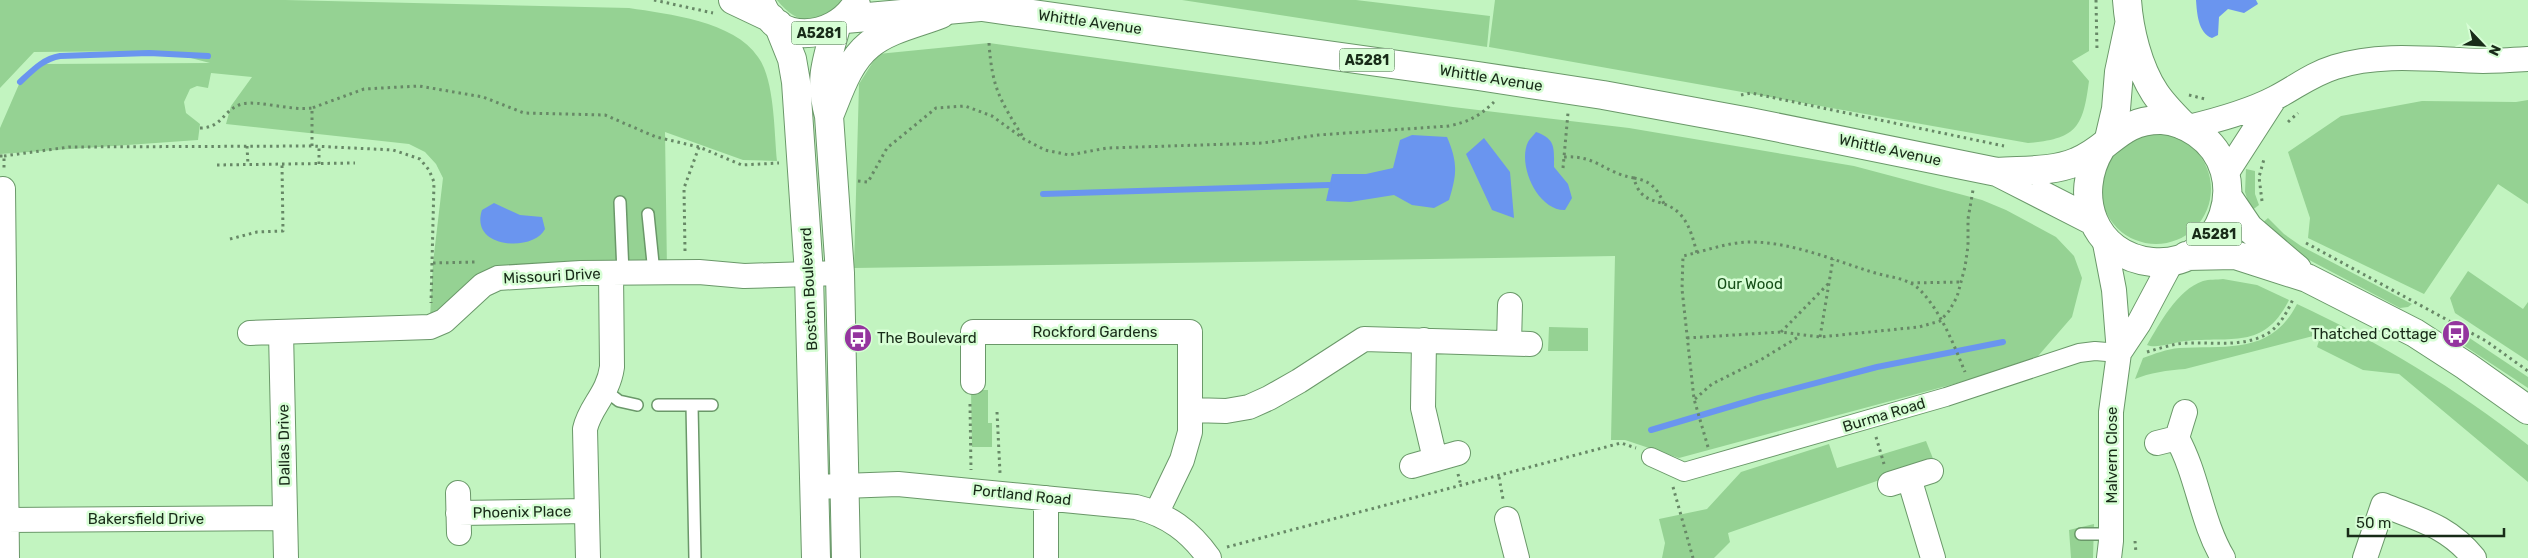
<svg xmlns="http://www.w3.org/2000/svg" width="2528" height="558" font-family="Rubik,sans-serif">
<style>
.green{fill:#95d293}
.water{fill:#6a95ef}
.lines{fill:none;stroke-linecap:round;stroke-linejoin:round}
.stream{stroke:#6a95ef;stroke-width:6}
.service-casing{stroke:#6a9869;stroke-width:14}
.pedestrian-casing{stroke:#6a9869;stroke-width:20}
.minor-casing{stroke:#6a9869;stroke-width:26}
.tertiary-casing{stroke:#6a9869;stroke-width:30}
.primary-casing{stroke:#6a9869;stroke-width:30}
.path{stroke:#678866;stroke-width:3;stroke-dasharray:2.5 4;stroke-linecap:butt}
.service{stroke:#fff;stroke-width:11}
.pedestrian{stroke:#fff;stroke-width:18}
.minor{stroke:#fff;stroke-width:24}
.tertiary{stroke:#fff;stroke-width:28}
.primary{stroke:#fff;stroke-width:28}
.labels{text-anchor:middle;stroke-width:5;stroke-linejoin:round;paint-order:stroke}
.shield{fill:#d7fed5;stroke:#516a51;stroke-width:1}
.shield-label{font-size:14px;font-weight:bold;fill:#182b18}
.street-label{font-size:15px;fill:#182b18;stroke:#d7fed5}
.park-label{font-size:15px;fill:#154e17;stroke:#d7fed5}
.poi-label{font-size:15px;fill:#182b18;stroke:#d7fed5;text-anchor:end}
</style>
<rect width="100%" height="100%" fill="#c2f4c0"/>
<path class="green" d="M0 0H285L629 8C668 14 734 21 758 57 775 80 774 133 777 161L743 160 665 132 667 269 497 271 430 318 433 263 443 178 436 164 425 152 409 144 226 124 231 106 252 77 211 73 208 88 197 86 190 89 184 102 186 113 200 124 198 140 0 154V128L20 82 45 64 210 63 164 51 34 52 0 88Z
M777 0H844C821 25 799 28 777 0Z
M1182 0H1356L1490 16 1487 47Z
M1495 0H2089V51L2072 61 2089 81C2083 127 2077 139 2028 143L1489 47Z
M989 43 1453 107 1629 128 1854 166 1982 200 2006 210 2056 237 2074 256 2082 278 2072 317 2032 363 1679 458 1625 440H1611L1615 256 854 268 859 84 878 54Z
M2528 100V204L2498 184 2424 294 2308 238 2310 218 2288 152 2341 116 2422 101 2516 102Z
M2101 189a55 55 0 1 1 110 0a55 55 0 1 1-110 0Z
M2246 169 2255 171V194L2259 205 2251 211 2245 192Z
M2268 218 2284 234 2301 246 2412 304 2408 307 2400 308 2296 253 2260 225Z
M2468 271 2523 309 2528 302V361L2455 313 2450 298Z
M2223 279 2257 285 2289 300C2264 350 2232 336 2185 341 2175 342 2156 349 2147 345 2160 323 2177 290 2203 281 2209 279 2217 280 2223 279Z
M2297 304C2379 342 2457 389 2528 445V482L2399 374 2363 370 2317 347 2321 334 2185 369C2168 370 2149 373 2135 379L2143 358C2154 354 2167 349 2179 348 2227 345 2271 355 2297 304Z
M1549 327 1588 328V351H1548Z
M2459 331 2528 377V388L2457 341Z
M971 390H988V423H992V447H972Z
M1926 441 1934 461 1728 533 1730 542 1714 558H1662L1665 543 1659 519 1707 509 1741 472 1829 444 1837 468Z
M2094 524 2093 558H2071L2069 530Z"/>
<path class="water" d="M2196 0H2256L2258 4 2244 13 2228 9 2219 17 2218 35 2212 38C2198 33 2197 13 2196 0Z
M1536 132C1556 139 1554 148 1554 167L1568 184 1572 198 1565 210C1538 211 1517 165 1528 142 1530 138 1534 135 1536 132Z
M1412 135 1447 137C1458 163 1457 174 1449 200L1434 208 1412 205 1394 195 1350 202 1326 201 1332 174H1366L1393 168 1400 140Z
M1484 138 1510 172 1514 218 1492 210 1466 154Z
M494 203 520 215 542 217 545 229C534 252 469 249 482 210Z"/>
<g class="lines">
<path class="stream" d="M20 82C33 70 43 59 60 56L149 53 208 56
M1043 194 1329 185
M1651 430 1759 398 1877 367 2003 342"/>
<defs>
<path id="service" d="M620 202 623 273
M648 214 654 273
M606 391 619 401 637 405
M658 405H712
M692 405 695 558
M2081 534H2111"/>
<path id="pedestrian" d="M1651 457 1684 472 1946 397 2079 353 2095 351 2119 353"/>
<path id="minor" d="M2189 127C2218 120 2248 112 2275 98 2298 86 2310 75 2335 67 2383 52 2434 60 2483 61 2498 61 2513 60 2528 59
M2226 174 2275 98
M3 189 7 558
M2104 238 2114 290 2119 353 2111 412V541L2109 558
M281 332 286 558
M250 333 430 327 444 321 483 285 498 278 581 273 699 272 744 276 840 273
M1424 340 1423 408 1435 459
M1509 343 1510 305
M2119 353 2139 323 2172 261
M973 382V332H1190V432L1182 460 1157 512
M1191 410 1226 411 1249 407 1269 398 1299 381 1364 339 1530 344
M2177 438C2198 476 2201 521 2223 558
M2157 443 2177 438 2185 412
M1412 466 1458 453
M1909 478 1933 558
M1890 484 1931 471
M815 487 898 484 1136 507C1168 515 1190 531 1209 558
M458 493 459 533
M458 513 587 511
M1507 519 1517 558
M6 520 285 518
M588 558 585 429C590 406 608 395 612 367L611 273
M1046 558V498
M2365 558 2383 505C2420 520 2448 526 2474 558"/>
<path id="tertiary" d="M2127 0C2129 30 2138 67 2155 93 2163 105 2173 115 2183 125
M778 24 792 59 796 82 809 274 816 558
M836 27C826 63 819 79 829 116L840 273 846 558
M829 116C839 92 848 62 869 45 888 29 918 23 941 14
M2109 139 2116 109 2119 72 2129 25"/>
<path id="primary" d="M733 0 771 18
M760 0C774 46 833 41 856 5
M959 0 982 7 1478 76 1603 95 1750 122 1997 172 2093 221
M845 19 980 7
M1997 172C2023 170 2052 172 2076 162 2110 149 2119 119 2162 120 2175 121 2187 126 2197 133 2255 173 2224 269 2152 262 2093 256 2072 195 2101 148
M2228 197 2249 228 2297 269
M2186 256 2235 255 2307 278 2415 333 2466 366 2528 410"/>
</defs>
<use href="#service" class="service-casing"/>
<use href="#pedestrian" class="pedestrian-casing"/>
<use href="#minor" class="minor-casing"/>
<use href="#tertiary" class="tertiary-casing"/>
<use href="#primary" class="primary-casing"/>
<path class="path" d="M654 0 713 13
M2096 0 2097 51
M989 43C992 88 1000 100 1023 137
M1741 95 1751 93 2004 146
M2189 95 2205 99
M2288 122 2298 113
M200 128C223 128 223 109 242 104 259 100 290 111 312 108
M247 146 248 165
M312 146V108L364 89 419 86 483 97 524 113 605 115 656 137 699 147 742 165 779 163
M0 156H4V168
M4 156 69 147 312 146 393 150 420 159 429 170 434 182 431 303
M1564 157C1597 155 1604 173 1634 178 1641 208 1663 196 1680 214 1690 225 1693 239 1697 253
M319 164V147
M217 165 355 163
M1563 168 1568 113
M1634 178C1651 181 1657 188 1664 204
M858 181 868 182 887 148 936 108 965 106 992 116 1024 139 1045 150 1069 155 1107 148 1263 143 1318 135 1449 126C1468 122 1480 116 1494 102
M2262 201 2259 177 2264 159
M230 239 257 232 283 231 282 165
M2306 243 2486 341 2528 371
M685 251 684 188 699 147
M433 263 477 262
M1911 283 1961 282
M1781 332 1829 283
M1820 337 1833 259
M1687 338 1781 332 1820 337 1919 327 1940 321 1949 311 1957 297 1965 267 1968 246V219L1973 190
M2147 352C2157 349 2167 346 2177 344 2207 340 2243 350 2270 332 2282 323 2288 310 2294 297
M1695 399 1712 384 1762 359 1800 336
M970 404 971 470
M997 412 1000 473
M1876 437 1884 464
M1708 447 1694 399 1682 289 1683 256C1705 251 1728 242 1750 242 1792 242 1833 260 1872 272 1890 278 1908 277 1921 291 1941 312 1954 345 1965 372
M1458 474 1461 486
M1499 477 1503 499
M1673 487 1693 558
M2135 541 2136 553
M1227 547 1621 443 1636 448"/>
<use href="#service" class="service"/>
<use href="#pedestrian" class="pedestrian"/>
<use href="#minor" class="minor"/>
<use href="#tertiary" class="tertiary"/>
<use href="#primary" class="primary"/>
</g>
<defs>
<symbol id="bus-disc" viewBox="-11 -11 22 22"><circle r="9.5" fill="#94359e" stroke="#d7fed5"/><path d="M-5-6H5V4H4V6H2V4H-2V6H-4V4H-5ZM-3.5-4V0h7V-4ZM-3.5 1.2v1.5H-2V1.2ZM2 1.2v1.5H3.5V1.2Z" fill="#fff"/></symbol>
</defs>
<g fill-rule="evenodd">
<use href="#bus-disc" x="2440" y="318" width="32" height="32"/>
<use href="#bus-disc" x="842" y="322" width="32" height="32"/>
</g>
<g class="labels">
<g class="shield">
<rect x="791.5" y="21.5" width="55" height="23" rx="4"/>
<rect x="1339.5" y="48.5" width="55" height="23" rx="4"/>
<rect x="2186.5" y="222.5" width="55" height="23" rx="4"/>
</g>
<g class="shield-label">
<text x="819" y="38">A5281</text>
<text x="1367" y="65">A5281</text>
<text x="2214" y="239">A5281</text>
</g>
<g class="street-label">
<text transform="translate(1090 22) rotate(8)" y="5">Whittle Avenue</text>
<text transform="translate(1491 78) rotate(9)" y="5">Whittle Avenue</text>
<text transform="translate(1890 150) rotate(12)" y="5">Whittle Avenue</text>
<text transform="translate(552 276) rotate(-3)" y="5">Missouri Drive</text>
<text transform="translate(809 289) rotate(-93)" y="5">Boston Boulevard</text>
<text x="1095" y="337">Rockford Gardens</text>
<text transform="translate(1884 415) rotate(-17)" y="5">Burma Road</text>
<text transform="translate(284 445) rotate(-91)" y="5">Dallas Drive</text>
<text transform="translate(2112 455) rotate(-90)" y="5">Malvern Close</text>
<text transform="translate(1022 495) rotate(6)" y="5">Portland Road</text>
<text transform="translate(522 512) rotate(-1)" y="5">Phoenix Place</text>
<text x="146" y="524">Bakersfield Drive</text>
</g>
<g class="park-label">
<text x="1750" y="289">Our Wood</text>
</g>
<g class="poi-label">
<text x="2437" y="339">Thatched Cottage</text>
<text x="877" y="343" text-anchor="start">The Boulevard</text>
</g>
</g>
<g transform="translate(2483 45) rotate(115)" stroke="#d7fed5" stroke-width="4" paint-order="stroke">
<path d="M0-4L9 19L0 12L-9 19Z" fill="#182b18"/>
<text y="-8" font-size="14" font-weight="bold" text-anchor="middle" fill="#182b18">N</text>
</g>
<path d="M2348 528v8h156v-8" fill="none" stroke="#182b18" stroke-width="2.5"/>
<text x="2356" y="528" font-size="15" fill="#182b18" stroke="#d7fed5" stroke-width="4" paint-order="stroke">50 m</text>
</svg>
